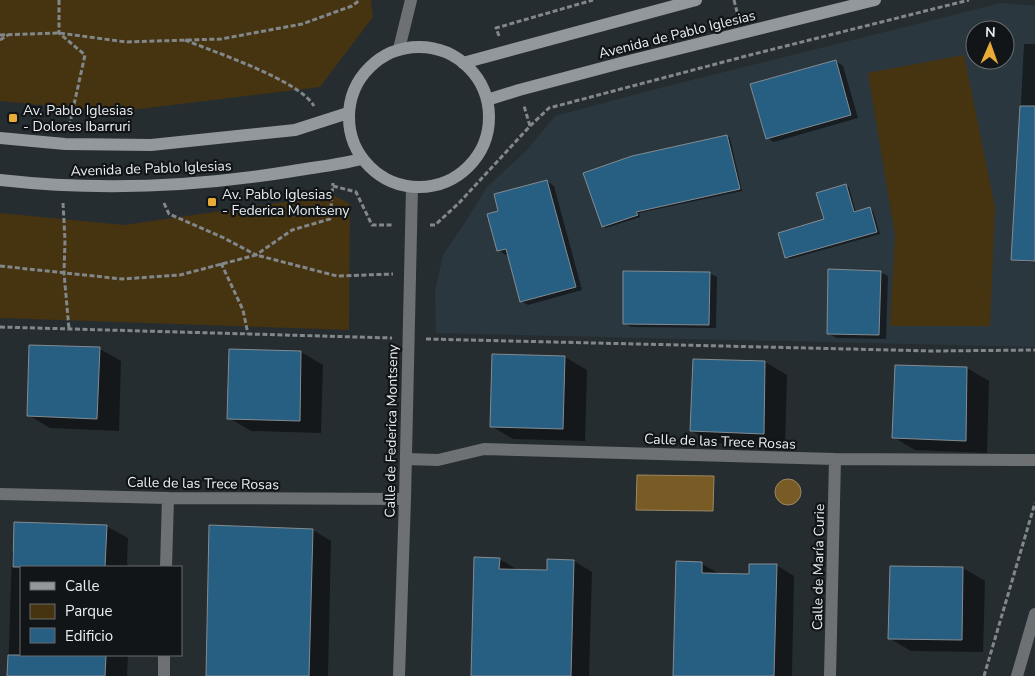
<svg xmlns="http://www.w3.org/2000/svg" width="1035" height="676" font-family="'Nunito Sans',sans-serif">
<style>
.built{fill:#2b373f;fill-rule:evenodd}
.green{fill:#463310}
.water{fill:#795b25;stroke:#9b8762}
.shadow{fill:#0007}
.building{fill:#275f82;stroke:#848b91}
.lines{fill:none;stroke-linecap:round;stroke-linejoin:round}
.path{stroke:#81878a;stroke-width:3;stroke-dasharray:5 2.5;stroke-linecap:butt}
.pedestrian{stroke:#6d7173;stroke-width:12}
.minor{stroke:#6d7173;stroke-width:12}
.tertiary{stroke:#6d7173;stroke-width:12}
.secondary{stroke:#92989b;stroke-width:12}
.poi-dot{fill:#e8ab37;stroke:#121517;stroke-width:2}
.labels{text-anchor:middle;stroke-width:4.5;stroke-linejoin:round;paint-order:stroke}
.street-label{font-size:14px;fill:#eaeef1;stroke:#121517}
.poi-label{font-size:14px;fill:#eaeef1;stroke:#121517;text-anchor:start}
</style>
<rect width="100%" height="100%" fill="#262d31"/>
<path class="built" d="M1001 3 1035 6V347L436 333 435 292 443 255 466 221 487 187 526 151 555 116 656 89ZM975 30H1005V60H975Z"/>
<path class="green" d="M0 0H371L373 17 320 87 115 112 0 101Z
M964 55 995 208 990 326H890L895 235 868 73Z
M333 195 350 204 349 330 0 318V213L124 225Z"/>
<path class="water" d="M637 475 714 476 713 511 636 510Z
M775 492a13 13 0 1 1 26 0a13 13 0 1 1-26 0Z"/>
<path class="shadow" d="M1024 44H1035V262L1016 261 1013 259Z
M836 61 843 66 858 118 774 142 767 138Z
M727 136 730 138 742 191 639 213 640 217 606 228 603 226 626 157H633Z
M547 181 554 186 582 290 528 305 521 301 508 254 506 255 498 250 500 212Z
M846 186 849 187 856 213 870 209 873 211 880 234 790 259 786 257 825 220Z
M880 272 888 276 886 339 836 338 828 333Z
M709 273 717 277 716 328 631 327 624 323Z
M100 349 121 361 119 431 50 428 28 415Z
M301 352 323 365 321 433 251 431 229 418Z
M565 357 587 370 585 441 513 439 491 426Z
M694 360 765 362 787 375 785 446 714 443 692 431Z
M896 366 967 368 989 381 987 453 915 450 893 437Z
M106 526 128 538 127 564 130 567H21V655H128L127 676H8L12 552Z
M313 530 331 541 328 676H207Z
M499 559 518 570 548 571 574 561 592 572 589 676H472Z
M678 563 702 564 720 574 751 575 776 565 794 576 792 676H675Z
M963 568 985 581 983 652 911 651 889 638Z"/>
<path class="building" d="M836 60 851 115 766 139 750 84Z
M1020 106H1035V261L1011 260Z
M727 135 740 189 636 212 638 215 602 227 583 173 632 156Z
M547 180 576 287 520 302 506 249 497 251 487 214 498 211 494 194Z
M846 184 854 212 870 207 877 232 785 258 778 233 824 219 816 193Z
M828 269 881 271 879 335 827 334Z
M623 271 710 272 709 325 623 324Z
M29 345 100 347 97 419 27 416Z
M229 349 301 351 300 421 227 419Z
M492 354 565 356 563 429 490 427Z
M693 359 765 361 764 434 690 431Z
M895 365 967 367 966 441 892 438Z
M14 522 107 525 105 567H13Z
M209 525 313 529 309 676H206Z
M474 557 500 558 499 569 547 570V559L574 560 571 676H471Z
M676 561 702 562V573L749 574V564H777L774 676H673Z
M890 566 963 567 962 640 888 639Z
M8 655H106L105 676H7Z"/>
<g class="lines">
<path class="path" d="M59 0V33L85 55 69 127
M734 0 738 16
M0 35 59 33 126 42 221 39 302 24 352 6 360 0
M499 36 496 28 593 0
M0 40 8 35
M185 40C214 52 299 80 314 106
M530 126 549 108 750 55 969 0
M333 186 356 192 372 225H393
M63 203 65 240 64 273 69 329
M164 203 169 214 224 238 256 255 292 230 330 219 333 183
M430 225H435L459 203 530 126 524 106
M221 263 243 310 248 334
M0 266 122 279 180 275 256 255 337 276 393 274
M0 327 392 338
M426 339 933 351 1035 350
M984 676 1035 503"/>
<path class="pedestrian" d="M406 459 438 460 484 449 835 459 1035 460
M0 494 168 498 405 499
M166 567 168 498
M164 676V655
M830 676 835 459"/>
<path class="minor" d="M399 49 411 0
M399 676 405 499 412 187"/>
<path class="tertiary" d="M1017 676 1035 614"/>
<path class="secondary" d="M349 117a70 70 0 1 1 140 0a70 70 0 1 1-140 0Z
M463 63 696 0
M487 100 519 90 621 63 875 0
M0 138 65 144 151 145 295 130 348 113
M0 180C98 191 196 187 293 171 316 167 339 165 361 159"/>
</g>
<g class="poi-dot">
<rect x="8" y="113" width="10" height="10" rx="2.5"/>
<rect x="207" y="197" width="10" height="10" rx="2.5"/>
</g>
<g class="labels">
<g class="street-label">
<text transform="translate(677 34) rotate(-14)" y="5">Avenida de Pablo Iglesias</text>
<text transform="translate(151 168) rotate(-2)" y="5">Avenida de Pablo Iglesias</text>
<text transform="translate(391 431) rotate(-89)" y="5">Calle de Federica Montseny</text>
<text transform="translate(720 441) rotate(2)" y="5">Calle de las Trece Rosas</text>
<text transform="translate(203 483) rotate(1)" y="5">Calle de las Trece Rosas</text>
<text transform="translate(818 567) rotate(-89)" y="5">Calle de María Curie</text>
</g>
<g class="poi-label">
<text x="23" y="115">Av. Pablo Iglesias<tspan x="23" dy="16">- Dolores Ibarruri</tspan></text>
<text x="222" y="199">Av. Pablo Iglesias<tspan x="222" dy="16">- Federica Montseny</tspan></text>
</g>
</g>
<rect x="20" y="566" width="162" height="90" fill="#121517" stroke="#686c6e"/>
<rect x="30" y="582" width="25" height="8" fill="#92989b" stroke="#686c6e"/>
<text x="65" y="591" font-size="15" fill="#eaeef1">Calle</text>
<rect x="30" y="604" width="25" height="15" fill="#463310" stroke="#686c6e"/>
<text x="65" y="616" font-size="15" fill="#eaeef1">Parque</text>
<rect x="30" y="628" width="25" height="15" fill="#275f82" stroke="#686c6e"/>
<text x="65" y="641" font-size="15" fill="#eaeef1">Edificio</text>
<g transform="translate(990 45) rotate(2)"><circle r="24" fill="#121517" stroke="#686c6e"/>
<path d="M0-4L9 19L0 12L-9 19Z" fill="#e8ab37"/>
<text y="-8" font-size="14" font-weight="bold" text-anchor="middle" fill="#eaeef1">N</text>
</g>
</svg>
